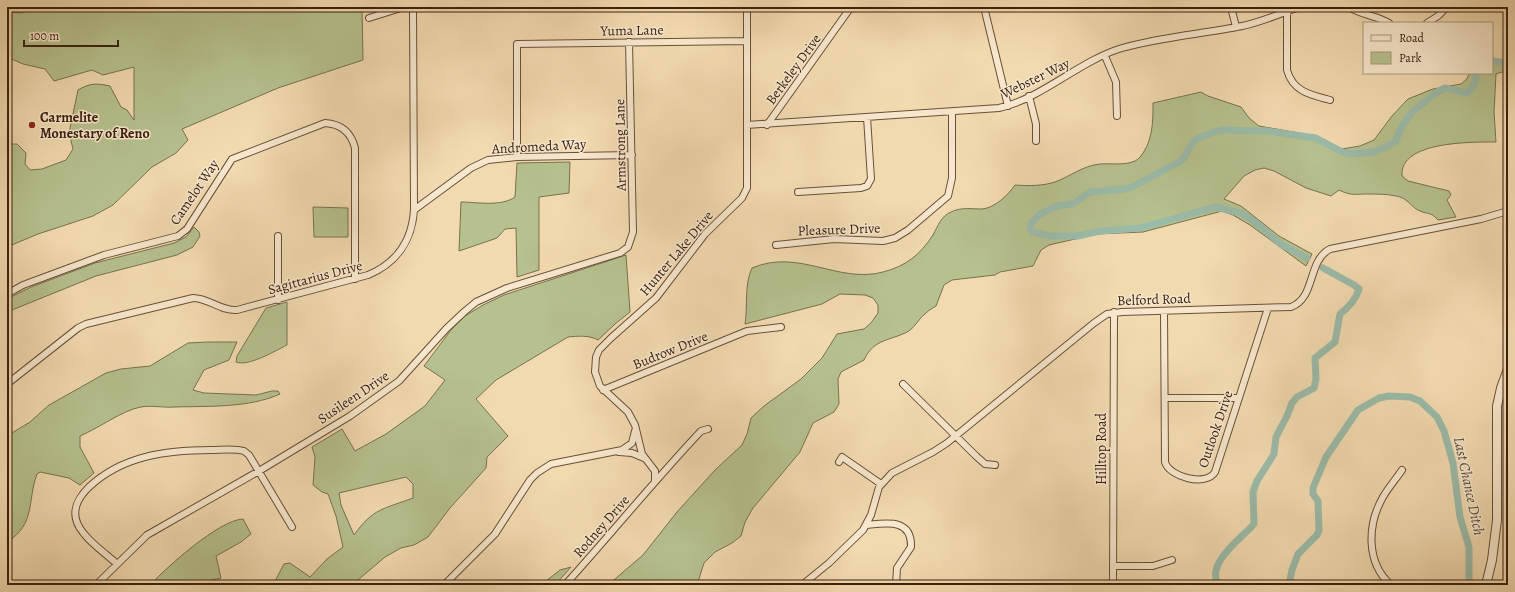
<svg xmlns="http://www.w3.org/2000/svg" width="1515" height="592" font-family="Alegreya,serif">
<style>
.green{fill:#b6c18e;stroke:#787150;fill-rule:evenodd}
.lines{fill:none;stroke-linecap:round;stroke-linejoin:round}
.canal{stroke:#9bbba9;stroke-width:7}
.minor-casing{stroke:#694f3a;stroke-width:8}
.tertiary-casing{stroke:#694f3a;stroke-width:10}
.minor{stroke:#f7e7cc;stroke-width:6}
.tertiary{stroke:#f7e7cc;stroke-width:8}
.poi-dot{fill:#8f2418;stroke:#f7e7cc;stroke-width:1.5}
.labels{text-anchor:middle;stroke-width:3;stroke-linejoin:round;paint-order:stroke}
.street-label{font-size:14px;fill:#3b2112;stroke:#f7e7cc}
.poi-label{font-size:14px;font-weight:bold;fill:#3b2112;stroke:#f7e7cc;text-anchor:start}
.water-label{font-size:15px;font-style:italic;fill:#584f3f;stroke:#f7e7cc}
</style>
<rect width="100%" height="100%" fill="#f2dab0"/>
<filter id="stains"><feTurbulence type="fractalNoise" baseFrequency=".005" numOctaves="4"/><feColorMatrix values="0 0 0 0 .2 0 0 0 0 .09 0 0 0 0 .02 0 0 0 .5 -.17"/></filter>
<radialGradient id="worn" r=".72"><stop offset=".6" stop-color="#630" stop-opacity="0"/><stop offset="1" stop-color="#630" stop-opacity=".3"/></radialGradient>
<path class="green" d="M39 7H362L363 60 278 88 182 129 188 140 176 153 152 167 113 205 93 216 38 234 7 247V147L11 144H17L26 153 25 164 30 170 42 169 66 160 73 149 69 133 78 90C90 83 96 83 110 86L121 107 127 110 134 120V67L103 75 92 70 54 81 45 69 23 64 7 57V12L21 13Z
M1492 59 1508 62V74L1502 72 1496 74 1494 112 1496 142C1472 142 1399 141 1402 176L1408 181 1449 191 1451 195 1447 200 1456 217 1438 220C1430 211 1429 215 1420 211 1412 208 1409 200 1400 197 1390 194 1377 194 1366 194 1355 194 1351 196 1339 190L1331 196 1306 188 1274 171 1264 168 1255 170 1244 176 1224 199 1241 206 1279 236 1312 254 1306 266 1250 225 1233 215 1222 211 1143 232 1097 234 1049 245 1041 250 1033 266 1000 272 995 275 952 280 944 285 936 306C933 308 929 310 926 313 919 318 916 326 909 331 891 341 874 338 864 360L841 372 838 379 839 404 834 412 813 423 800 452 753 508 745 522 741 536 732 543 715 552 704 563 697 585H608L643 555 677 512 715 470 742 445 747 434 751 418 764 406 801 379 822 358 837 334 864 329 871 323 878 313V305L873 298 865 295 840 294 822 304 745 324C748 305 744 285 752 268 799 248 838 284 883 272 906 266 920 255 933 235 938 226 941 216 951 212 961 207 971 209 982 209 995 208 1008 195 1015 185 1029 186 1042 186 1055 182 1071 176 1082 166 1100 164 1112 163 1133 167 1141 156 1153 140 1153 121 1153 103L1201 92 1208 96 1241 107 1249 118 1259 126 1316 136 1342 149 1360 146 1374 140 1392 116 1408 99 1433 89 1461 84 1466 80 1470 73H1492Z
M570 162 569 193 539 197V270L517 277 516 228 505 229 497 238 459 251 461 202C477 202 501 207 515 197L517 163Z
M313 207 348 208V237H314Z
M194 227 199 232 200 236 193 247 177 255 96 276 7 312V299L31 287 95 263 174 243 186 237Z
M626 255 630 312 615 324 598 340C589 335 578 336 568 337L496 380 476 399 508 436 487 457 486 468 450 508 428 537 414 545 401 548 385 557 352 585H273L284 564 290 563 310 577 327 559 343 547 336 516 328 494 322 492 313 485 315 457 312 447 342 429 355 451 386 434 425 406 445 380 424 366 451 330 465 316 483 305 504 295ZM406 477 413 484V498C384 509 373 508 354 535L341 505 339 493Z
M287 302V345C275 351 248 367 236 362L237 356 266 308Z
M208 342H237L229 360 204 370 193 390 204 393 256 395 272 391H278L280 394C249 408 209 406 175 407 164 408 152 405 141 407 123 410 99 428 80 436V447L94 473 80 485 69 478 40 472 37 474C27 501 36 524 7 542V436L30 422 49 405 106 373 121 369 150 366 188 343Z
M243 519 251 534 241 542 216 556 221 578 212 580 202 585H150C167 567 219 520 243 519Z
M571 567 555 585H541L560 570Z"/>
<g class="lines">
<path class="canal" d="M1492 61 1508 63
M1307 258 1282 245 1251 219 1241 213 1215 207 1140 228 1100 231 1078 236H1051L1032 232 1030 227 1032 222 1039 215 1057 206 1073 204 1090 192 1125 189 1134 186 1179 162 1184 158 1193 142 1198 138 1220 130 1267 131 1316 138 1342 152 1351 154 1374 152 1382 149 1395 142 1402 126 1412 112 1437 92 1445 88 1467 93C1474 87 1476 83 1476 73
M1218 585C1206 562 1241 539 1254 524L1253 492 1257 481 1274 454 1276 437 1287 416 1292 403 1297 397 1314 388 1316 379 1315 358 1335 342 1340 314C1348 308 1356 299 1359 289L1354 285 1323 268
M1289 585 1292 570 1298 554 1317 535 1319 530 1318 501 1313 494V488L1326 457 1358 410 1379 398 1389 396 1410 397 1420 401 1437 417 1444 431 1453 463 1460 517 1469 547V585"/>
<defs>
<path id="minor" d="M9 7H23
M984 7 1008 106
M1231 7 1236 27
M1349 7C1363 16 1375 15 1389 23
M1287 11V70C1293 92 1311 95 1330 100
M369 18 404 7
M1427 23 1438 16 1446 8
M1105 56 1116 82 1117 116
M1029 96 1036 124V141
M747 125 999 108C1043 98 1079 61 1122 48 1161 37 1202 34 1242 26 1262 22 1281 13 1300 7
M767 125 851 7
M517 157V44L747 41
M798 192 861 188 867 186 871 179 867 117
M414 210 471 168 488 160 517 157 632 155
M776 245 834 239 883 241 895 238 908 230 948 196 952 178V112
M7 294 23 285 104 255 178 236 187 229 232 159 325 123C341 124 351 132 355 148V279
M278 300V236
M1164 311 1165 462C1169 477 1206 487 1215 472L1268 308
M7 384 78 328 86 324 193 298C209 298 220 311 237 310L368 275C397 263 412 240 414 210L413 7
M903 384 976 456 985 464 995 465
M603 390 747 331 781 327
M1165 398H1239
M619 452 632 453 644 458
M839 462 842 457 881 484
M655 481V471L642 454 635 425 628 412 600 386 595 372 596 357 599 350 611 338 656 298 705 234 742 198 747 188V7
M867 525C886 523 912 518 911 547L897 568 896 585
M116 563C105 553 79 535 76 519 73 506 80 496 89 487 122 456 166 450 211 450 221 450 234 448 244 451L249 455 292 527
M1113 566H1153L1172 560
M96 585 147 535 259 471 350 416 399 381 446 329 464 312 476 302 507 288 620 253 628 247 633 232 629 42
M444 585 495 534 530 480 537 473 551 464 622 450 632 443 635 431
M565 585C611 534 654 481 701 431L708 429
M802 585 829 563 863 530 871 515 879 487 892 473 933 452 947 443 1094 323 1107 314 1122 312 1291 307C1316 298 1307 261 1330 249L1481 219 1508 211
M1113 585 1114 312
M1391 585C1366 563 1367 525 1383 497 1388 488 1396 479 1402 470"/>
<path id="tertiary" d="M1486 585 1492 560 1497 520V406L1501 388 1508 369"/>
</defs>
<use href="#minor" class="minor-casing"/>
<use href="#tertiary" class="tertiary-casing"/>
<use href="#minor" class="minor"/>
<use href="#tertiary" class="tertiary"/>
</g>
<circle class="poi-dot" cx="32" cy="125" r="4"/>
<g class="labels">
<g class="street-label">
<text transform="translate(632 30) rotate(-1)" y="5">Yuma Lane</text>
<text transform="translate(793 69) rotate(-54)" y="5">Berkeley Drive</text>
<text transform="translate(1035 78) rotate(-26)" y="5">Webster Way</text>
<text transform="translate(620 145) rotate(-91)" y="5">Armstrong Lane</text>
<text transform="translate(539 146) rotate(-3)" y="5">Andromeda Way</text>
<text transform="translate(194 192) rotate(-56)" y="5">Camelot Way</text>
<text transform="translate(839 229) rotate(-2)" y="5">Pleasure Drive</text>
<text transform="translate(676 253) rotate(-50)" y="5">Hunter Lake Drive</text>
<text transform="translate(315 277) rotate(-15)" y="5">Sagittarius Drive</text>
<text transform="translate(1154 299) rotate(-2)" y="5">Belford Road</text>
<text transform="translate(670 350) rotate(-22)" y="5">Budrow Drive</text>
<text transform="translate(353 397) rotate(-34)" y="5">Susileen Drive</text>
<text transform="translate(1215 429) rotate(-71)" y="5">Outlook Drive</text>
<text transform="translate(1101 449) rotate(-90)" y="5">Hilltop Road</text>
<text transform="translate(601 526) rotate(-49)" y="5">Rodney Drive</text>
</g>
<g class="poi-label">
<text x="40" y="122">Carmelite<tspan x="40" dy="16">Monestary of Reno</tspan></text>
</g>
<g class="water-label">
<text transform="translate(1469 486) rotate(78)" y="5">Last Chance Ditch</text>
</g>
</g>
<rect width="1515" height="592" fill="none" stroke="#f2dab0" stroke-width="24"/>
<rect x="8" y="8" width="1499" height="576" fill="none" stroke="#3b2112" stroke-width="2"/>
<rect x="12" y="12" width="1491" height="568" fill="none" stroke="#3b2112"/>
<rect x="1363" y="22" width="130" height="52" fill="#f7e7cc" stroke="#ac9882"/>
<rect x="1371" y="35" width="20" height="6" fill="#f7e7cc" stroke="#ac9882"/>
<text x="1399" y="42" font-size="12" fill="#3b2112">Road</text>
<rect x="1371" y="52" width="20" height="12" fill="#b6c18e" stroke="#ac9882"/>
<text x="1399" y="62" font-size="12" fill="#3b2112">Park</text>
<path d="M24 40v6h94v-6" fill="none" stroke="#3b2112" stroke-width="2"/>
<text x="30" y="40" font-size="12" fill="#3b2112" stroke="#f7e7cc" stroke-width="3" paint-order="stroke">100 m</text>
<rect width="100%" height="100%" filter="url(#stains)"/>
<rect width="100%" height="100%" fill="url(#worn)"/>
</svg>
